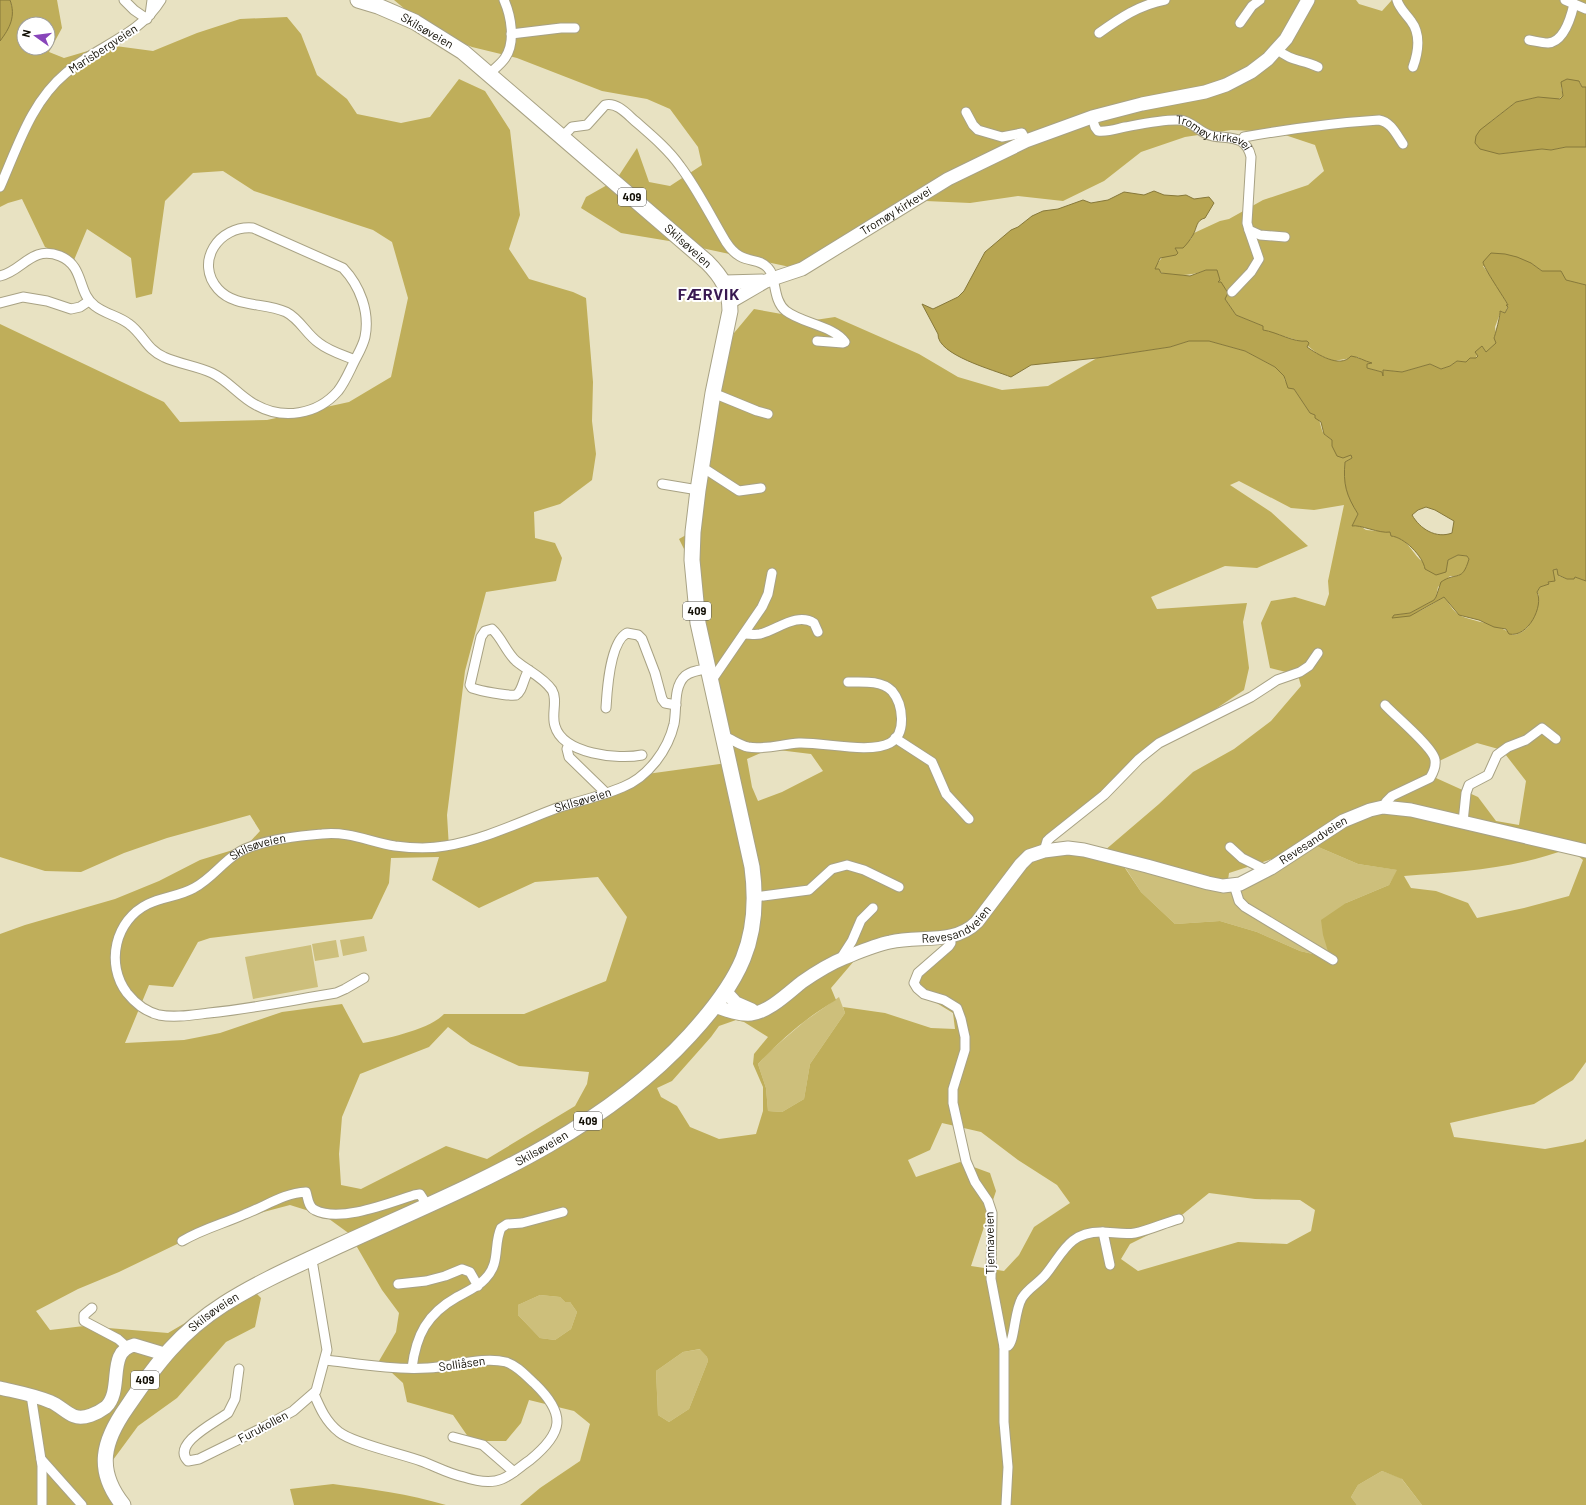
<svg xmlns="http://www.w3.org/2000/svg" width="1586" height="1505" font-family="Barlow,sans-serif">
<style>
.green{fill:#cdbf7b}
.forest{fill:#bfae5a;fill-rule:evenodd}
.water{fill:#b7a551;stroke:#86783a;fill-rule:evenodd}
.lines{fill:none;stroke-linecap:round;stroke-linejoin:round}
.minor-casing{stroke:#a8a284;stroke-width:11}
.secondary-casing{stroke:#a8a284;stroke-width:15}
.primary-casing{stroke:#a8a284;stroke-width:17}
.minor{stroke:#fff;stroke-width:9}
.secondary{stroke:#fff;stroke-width:13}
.primary{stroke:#fff;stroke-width:15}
.labels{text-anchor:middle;stroke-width:4;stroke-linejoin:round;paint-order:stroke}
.shield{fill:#fff;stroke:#595750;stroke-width:1}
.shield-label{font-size:11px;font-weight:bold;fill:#120f05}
.street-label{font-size:12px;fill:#120f05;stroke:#fff}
.district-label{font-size:16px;font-weight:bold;letter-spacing:1px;fill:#391951;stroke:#fff}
</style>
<rect width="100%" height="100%" fill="#e8e2c2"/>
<path class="green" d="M1316 846 1358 864 1398 870 1389 885 1346 903 1330 958 1300 951 1257 932 1220 921 1175 924 1141 892 1119 858 1137 865 1249 883Z
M364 936 367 951 343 956 340 940Z
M336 940 339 957 315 961 312 944Z
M311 945 318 987 253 999 245 957Z
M839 997 845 1013 810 1064 804 1099 782 1112 768 1111 766 1088 758 1064 770 1051 805 1021Z
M540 1295 560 1297 565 1302H570L577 1312 571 1329 555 1340 540 1338 518 1315V1305Z
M701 1349 707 1357 708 1361 689 1409 669 1422 658 1415 656 1371 683 1352Z
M1382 1471 1401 1478 1422 1505H1357L1351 1497 1358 1485Z"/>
<path class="forest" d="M10 0H57L62 28 49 52 64 58 108 45 153 51 197 33 240 19 287 17 301 34 317 75 347 99 357 114 401 123 430 117 459 79 485 91 510 130 520 215 509 249 529 279 573 292 586 298 593 382 592 421 596 454 592 480 560 504 534 512 535 538 555 543 562 558 556 581 486 592 465 671 447 815 449 848 647 774 727 763 690 561 679 539 686 535 719 377 734 333 754 309 815 320 835 317 919 354 958 377 1002 390 1048 386 1097 358 1170 347 1189 341H1209L1245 351 1275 367 1284 376 1285 381 1294 389 1310 413C1322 416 1319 426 1324 434 1326 436 1330 438 1332 440V446L1351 454 1352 458 1345 462C1343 484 1347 496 1358 514L1353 525 1360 526 1366 530 1390 532 1391 536C1410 538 1411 555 1425 563 1431 566 1440 568 1446 570L1448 560 1458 555 1467 556 1469 559C1466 571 1464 577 1450 576L1438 587 1436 597 1434 600 1410 613 1394 615C1412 620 1429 605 1444 597 1449 603 1453 611 1459 615 1476 623 1498 623 1513 635 1533 632 1535 612 1539 595L1537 592 1540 587 1548 584 1553 570 1557 569 1559 576 1567 579 1575 577 1586 581V1062L1573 1080 1534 1104 1450 1123 1454 1137 1545 1149 1583 1142 1586 1139V1505H1422L1402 1479 1382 1471 1358 1485 1351 1497 1357 1505H520L540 1488 580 1461 590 1424 574 1411 529 1400 521 1423 506 1441H471L453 1415 407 1402 403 1383 379 1361 396 1332 399 1313 382 1290 357 1247 358 1240 325 1216 290 1205 245 1217 202 1232 119 1272 78 1289 36 1311 50 1330 84 1326 168 1333 209 1309 252 1289 261 1298 255 1327 226 1342 177 1398 138 1426 110 1464 125 1505H0V934L25 925 115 899 159 881 200 860 246 846 260 831 250 815 167 838 124 853 81 872 45 871 0 857V324L164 402 180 422 267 420 349 402 391 377 408 298 392 242 373 230 254 191 223 171 193 173 165 201 152 294 136 298 131 258 87 229 74 260 45 247 22 199 8 203 0 207V41L12 6ZM24 24H48V48H24ZM1239 481 1291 508 1314 510 1344 505 1328 581 1329 594 1325 606 1295 597 1271 601 1261 623 1270 668 1298 675 1301 686 1271 721 1234 749 1193 772 1159 804 1104 851 1044 844 1166 742 1244 690 1249 668 1243 622 1247 603 1157 609 1151 597 1225 566 1257 568 1308 546 1271 512 1230 485ZM1477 743 1502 750 1526 781 1519 825 1496 821 1478 797 1436 778 1435 763ZM770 749 811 754 823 771 782 792 758 801 752 787 747 759ZM1316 846 1358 864 1397 870 1389 885 1346 903 1321 920 1323 935 1330 958 1300 951 1257 932 1220 921 1175 924 1141 892 1119 859 1217 881 1228 880 1229 873 1306 848 1309 850ZM1569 848 1583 860 1569 896 1524 908 1477 918 1468 903 1436 891 1411 888 1404 876C1460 872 1516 869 1569 848ZM439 857 432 880 479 908 535 882 598 877 627 917 606 981 524 1014H444C429 1030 385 1039 363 1043L342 1004 282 1012 220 1033 184 1040 125 1043 149 985 173 987 198 942 210 938 372 919 389 883 391 858ZM946 942 916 975 912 988 953 1013 955 1029 931 1028 885 1013 843 1007 845 1013 810 1064 804 1099 782 1112 768 1111 766 1088 758 1064C781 1039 807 1017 836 1000L831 988 854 961 896 944ZM736 1020 744 1022 768 1037 754 1054 753 1064 763 1087V1111L756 1134 719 1139 690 1127 677 1106 661 1097 657 1088 672 1081 711 1037 719 1026ZM448 1027 471 1044 519 1066 589 1072 587 1084 575 1106 487 1159 446 1146 361 1189 341 1185 339 1154 342 1117 360 1074 429 1047ZM942 1123 981 1132 1018 1160 1057 1185 1070 1203 1034 1227 1019 1255 1004 1271 971 1266 996 1191 990 1173 960 1162 916 1177 908 1160 930 1150ZM1209 1193 1255 1199 1300 1200 1315 1210 1311 1231 1287 1244 1238 1242 1138 1271 1121 1259 1130 1244 1172 1223ZM540 1295 560 1297 565 1302H570L577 1312 571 1329 555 1340 540 1338 518 1315V1305ZM700 1349 707 1357 708 1361 689 1409 669 1422 658 1415 656 1371 683 1352Z
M394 0H1356L1359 4 1382 11 1392 0H1586V87H1582L1580 82 1561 87 1563 96 1557 100 1538 97 1516 102 1490 122 1499 154 1542 149 1551 150 1566 147H1586V285L1565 280 1561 271H1542L1531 263 1483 266 1494 281 1508 305 1505 313 1501 311 1495 327 1497 343 1486 352 1482 346 1479 349 1476 358 1466 362 1457 361 1450 366 1441 369 1430 364 1402 372 1383 370 1384 376H1382V372L1367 368V364L1372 363 1363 361 1358 357 1333 361 1319 355 1303 342 1263 330V326L1236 315 1225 299 1226 289 1223 288V285L1206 270C1193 276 1164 278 1154 268 1160 262 1160 255 1170 256L1175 248 1191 239 1194 233 1220 221 1229 219 1263 200 1308 185 1324 171 1315 145 1276 132 1231 130 1185 137 1141 152 1104 181 1063 201 1018 196 970 203 926 201 883 218 804 270 669 241 621 233 581 208 586 197 616 180 637 148 649 182 670 186 702 165 698 147 670 109 647 99 602 91 517 58 472 47 429 29Z
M333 1484C371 1489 409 1494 446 1505H294L290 1489Z"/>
<path class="water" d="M0 0H10C16 16 10 28 0 41Z
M1567 79 1579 81 1582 87H1586V147H1566L1551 150 1542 149 1499 154 1480 149 1475 143 1476 136 1480 130 1516 102 1538 97 1560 99 1563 96 1561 82Z
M1154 191 1164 195 1178 196 1186 195 1194 199 1209 197 1214 203 1205 218C1196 220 1197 228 1193 235 1190 240 1187 244 1183 248H1175L1178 253 1176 255 1160 258 1155 269H1159L1161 273 1190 276 1206 270H1217L1220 280 1218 282H1221L1228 293 1225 299 1236 315 1263 326V330C1277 332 1294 343 1307 341L1309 343 1307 347C1317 354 1340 369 1351 356 1359 357 1364 361 1372 363L1367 364V368L1382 372 1383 376V370L1402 372 1430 364 1441 369 1450 366 1457 361 1466 362 1470 358H1476L1478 356 1475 352 1482 346 1486 352 1496 343 1494 338C1495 336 1501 313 1500 311L1505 313 1508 307 1506 305H1508C1505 299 1483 267 1483 262L1491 253 1505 254 1517 257 1531 263 1542 271H1561L1566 280 1586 285V581L1575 577 1574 579H1567L1558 575 1557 569 1553 570 1555 581 1548 582 1549 584 1540 587 1537 592C1544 606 1528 638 1509 634L1506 629 1494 627 1479 620 1459 615 1444 597 1410 616 1392 618 1394 615 1410 613 1434 600 1436 597 1441 582C1457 571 1462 583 1469 559L1467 556 1458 555 1448 560 1446 572 1436 575 1425 569C1423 556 1404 537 1391 536L1390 532C1380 534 1359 524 1352 526L1358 514C1346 495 1343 484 1345 462L1352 458 1351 455 1343 458 1337 456 1332 446V440L1324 434 1321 422 1315 418V415L1310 413 1294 389 1288 388 1284 376 1275 367 1245 351 1209 341H1189L1170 347 1097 358 1031 365 1011 377C994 370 937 355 938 334L922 304 933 309 958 297 964 291 985 252 1011 230 1018 227 1032 216 1043 211 1058 209 1083 200 1091 203 1108 200 1124 192 1144 195ZM1426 507 1435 510 1454 521 1452 533C1436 539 1420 529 1412 515L1418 510Z"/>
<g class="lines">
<defs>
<g id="minor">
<path d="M124 0 134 10 147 19"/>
<path d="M1397 0C1399 8 1406 14 1411 21 1421 34 1418 53 1413 67"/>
<path d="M1565 0 1586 9"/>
<path d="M150 15 152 0"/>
<path d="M1240 23 1252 6 1260 0"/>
<path d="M1099 33C1120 18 1139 5 1165 0"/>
<path d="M511 34 561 28H575"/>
<path d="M1529 40C1535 41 1542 43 1548 43 1564 42 1571 17 1574 4"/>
<path d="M1277 49C1291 62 1302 59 1318 67"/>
<path d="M489 74C494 69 501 64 505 58 516 42 511 16 504 0"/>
<path d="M966 112 973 125 978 130 1002 137 1022 133 1026 141"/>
<path id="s1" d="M1092 117 1095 127 1098 131C1108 132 1116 129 1125 127 1141 124 1164 119 1180 120 1193 121 1200 134 1213 136 1231 139 1246 135 1251 157L1247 223 1249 230 1260 235 1285 237"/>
<path d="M562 137 572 127 587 125 605 105C617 102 627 114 635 121 651 135 668 149 680 166 698 190 711 217 726 242 742 267 757 255 768 268 777 277 772 300 786 311 801 323 834 326 845 342L843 343 817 341"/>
<path d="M1242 141 1244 137C1289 129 1333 123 1379 120 1391 122 1396 134 1403 144"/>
<path d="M0 187C18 146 31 102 66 73 97 46 139 36 161 0"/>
<path d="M0 276C23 271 31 245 60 256 85 266 77 293 95 306 105 314 119 316 129 324 143 334 147 350 164 357 179 364 197 366 212 373 229 381 240 397 256 405 283 420 317 415 338 391 345 382 349 372 354 362 358 354 363 346 365 337 370 312 360 286 343 268L253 228C219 225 194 262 218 289 235 308 264 302 286 312 300 319 306 334 319 343 329 351 343 355 355 360"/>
<path d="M1232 292 1251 272 1259 259 1249 230"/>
<path d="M0 303 23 297 47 301 71 309 80 307 89 301"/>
<path d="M713 393 757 411 768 414"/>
<path d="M702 467 739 491 761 488"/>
<path d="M662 484 698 490"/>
<path d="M744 634C750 634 755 635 760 634 777 630 797 612 814 623L818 632"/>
<path d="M529 670C523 678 523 691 516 695 506 696 481 691 472 688L470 685 481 637 485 631 492 629C502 638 506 652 516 661 528 671 543 677 552 690 558 700 551 715 555 726 563 754 618 760 642 755"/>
<path d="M710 679 714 677 762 607 768 594 772 573"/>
<path d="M1385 705C1395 716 1434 748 1435 760 1436 766 1433 773 1430 778L1392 796 1386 802V807"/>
<path d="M606 708C607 690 610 642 627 633L638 635 642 639 655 673 662 699 665 703 676 705"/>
<path d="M723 736C732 739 739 745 748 747 765 750 782 744 799 743 823 742 870 754 890 743 907 734 903 704 892 691 881 680 862 682 848 682"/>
<path d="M895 738 932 762 946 794 969 819"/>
<path d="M569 744 567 749 569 757 606 793"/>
<path d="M1463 822 1466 793 1469 785 1488 775 1497 755 1508 747 1526 740 1542 728 1556 739"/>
<path d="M1230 847 1242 858 1266 870"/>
<path d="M1044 851 1047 841 1050 838 1104 795 1139 759 1159 743 1251 697 1277 680 1300 672 1309 666 1318 653"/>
<path d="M1234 885 1239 901 1245 907 1333 960"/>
<path d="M755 897 809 890 832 869 847 865 864 870 899 887"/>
<path d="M950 937 951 943 949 946 918 973 914 983 917 988 924 994 944 1000 957 1008 961 1019 965 1037V1050L953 1089V1103L966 1161 975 1182 988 1201 992 1213 991 1279 1004 1347V1422L1008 1467 1006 1505"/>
<path d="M844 958 843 955 852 941 861 920 873 908"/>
<path id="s2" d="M364 978 345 989 336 993C293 1000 251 1009 209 1013 192 1015 175 1018 159 1015 147 1012 135 1003 127 993 105 964 115 920 148 904 163 897 180 896 194 888 211 879 221 864 236 854 257 840 297 836 322 834 349 831 370 842 395 846 411 848 429 849 445 846 483 840 520 822 557 808 579 801 602 796 623 787 648 777 668 750 674 724 677 709 673 687 685 676 691 671 700 670 708 669"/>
<path d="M1103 1232 1110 1265"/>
<path d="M182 1241C204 1228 223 1224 245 1214 266 1206 284 1193 306 1192 308 1198 308 1207 315 1210 340 1223 389 1203 414 1195L420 1194 427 1205"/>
<path d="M398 1284 426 1281 445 1276 462 1269 470 1272 478 1286"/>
<path d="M92 1308 84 1315V1321L118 1339 127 1347"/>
<path d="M1004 1347 1008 1346C1015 1341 1014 1311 1022 1298 1028 1288 1039 1283 1046 1274 1063 1253 1069 1232 1101 1232 1112 1232 1124 1235 1135 1233 1150 1230 1164 1223 1179 1219"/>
<path d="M412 1368C416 1335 427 1314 457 1297 466 1292 478 1287 485 1279 501 1263 493 1245 501 1228L507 1224 522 1223 563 1212"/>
<path d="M239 1369 235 1399 228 1413C216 1422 171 1444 188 1461L199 1459 264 1427 293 1411 316 1391 327 1350 313 1266 310 1259"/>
<path d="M314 1394C320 1408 326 1422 339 1432 352 1443 402 1454 421 1461 435 1466 449 1474 464 1477 476 1481 490 1484 502 1479 512 1475 521 1466 530 1460 563 1433 567 1415 535 1384 526 1376 518 1366 506 1362 482 1356 453 1367 428 1368 394 1370 359 1364 326 1360"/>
<path d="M31 1395 42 1466V1505"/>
<path d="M453 1437 483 1445 514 1472"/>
<path d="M41 1459 82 1505"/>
</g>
<g id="secondary">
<path d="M725 282 762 281"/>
<path id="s3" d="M730 302 766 281 802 269 948 179 1026 141 1092 117 1142 104 1205 92 1226 85 1251 72 1268 59 1286 39 1308 0"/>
<path d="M726 992 736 1003 752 1010"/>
<path id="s4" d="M715 1006C726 1010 739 1015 751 1014 769 1012 788 993 802 982 815 973 829 964 844 958 859 952 875 945 890 942 920 935 954 945 977 922L1021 864 1029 856 1044 851 1068 848 1084 850 1147 866 1208 883 1223 886 1240 884 1271 868 1343 821 1370 810 1383 807 1411 810 1586 851"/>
<path d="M0 1388C17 1392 35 1395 51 1402 59 1405 66 1413 74 1416 84 1420 98 1413 106 1407 124 1389 106 1352 134 1345L164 1354"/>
</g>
<g id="primary">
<path id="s5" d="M123 1505C95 1470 103 1441 127 1407 156 1364 180 1332 224 1304 260 1281 300 1264 338 1246 462 1189 596 1138 690 1035 739 981 762 941 752 867L698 623 692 560 693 532 698 490 713 393 730 311C730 290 722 277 707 262L463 52 415 22 378 6 358 0"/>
</g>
</defs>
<use href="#minor" class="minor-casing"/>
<use href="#secondary" class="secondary-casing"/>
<use href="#primary" class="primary-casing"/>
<use href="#minor" class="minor"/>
<use href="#secondary" class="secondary"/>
<use href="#primary" class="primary"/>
</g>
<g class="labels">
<g class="shield">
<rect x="618" y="188" width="28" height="18" rx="3"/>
<rect x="683" y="602" width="28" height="18" rx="3"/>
<rect x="574" y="1112" width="28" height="18" rx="3"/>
<rect x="131" y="1371" width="28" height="18" rx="3"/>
</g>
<g class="shield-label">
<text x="632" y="201">409</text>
<text x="697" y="615">409</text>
<text x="588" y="1125">409</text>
<text x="145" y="1384">409</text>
</g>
<g class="street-label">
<text transform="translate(427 31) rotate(30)" y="4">Skilsøveien</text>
<text transform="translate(103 49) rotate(-33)" y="4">Marisbergveien</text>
<text dy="4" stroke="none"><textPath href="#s1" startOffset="135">Tromøy kirkevei</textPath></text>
<text dy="4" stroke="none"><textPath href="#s3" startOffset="190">Tromøy kirkevei</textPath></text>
<text transform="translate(688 246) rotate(42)" y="4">Skilsøveien</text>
<text dy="4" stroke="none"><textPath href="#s2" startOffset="816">Skilsøveien</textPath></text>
<text dy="4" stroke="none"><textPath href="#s4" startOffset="673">Revesandveien</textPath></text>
<text dy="4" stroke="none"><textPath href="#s2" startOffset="480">Skilsøveien</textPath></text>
<text dy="4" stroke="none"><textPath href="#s4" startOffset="266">Revesandveien</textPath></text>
<text dy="4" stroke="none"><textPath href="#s5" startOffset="604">Skilsøveien</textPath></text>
<text transform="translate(990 1243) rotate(-91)" y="4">Tjennaveien</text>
<text dy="4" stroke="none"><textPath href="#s5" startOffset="237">Skilsøveien</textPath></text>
<text transform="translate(462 1364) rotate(-8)" y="4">Solliåsen</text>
<text transform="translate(263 1427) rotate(-28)" y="4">Furukollen</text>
</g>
<g class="district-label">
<text x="709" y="300">FÆRVIK</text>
</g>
</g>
<g transform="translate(36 36) rotate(284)"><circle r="19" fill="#ffffff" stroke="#a09f9b"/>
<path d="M0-3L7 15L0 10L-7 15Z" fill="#8845ba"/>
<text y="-6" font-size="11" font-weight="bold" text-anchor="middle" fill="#120f05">N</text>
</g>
</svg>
